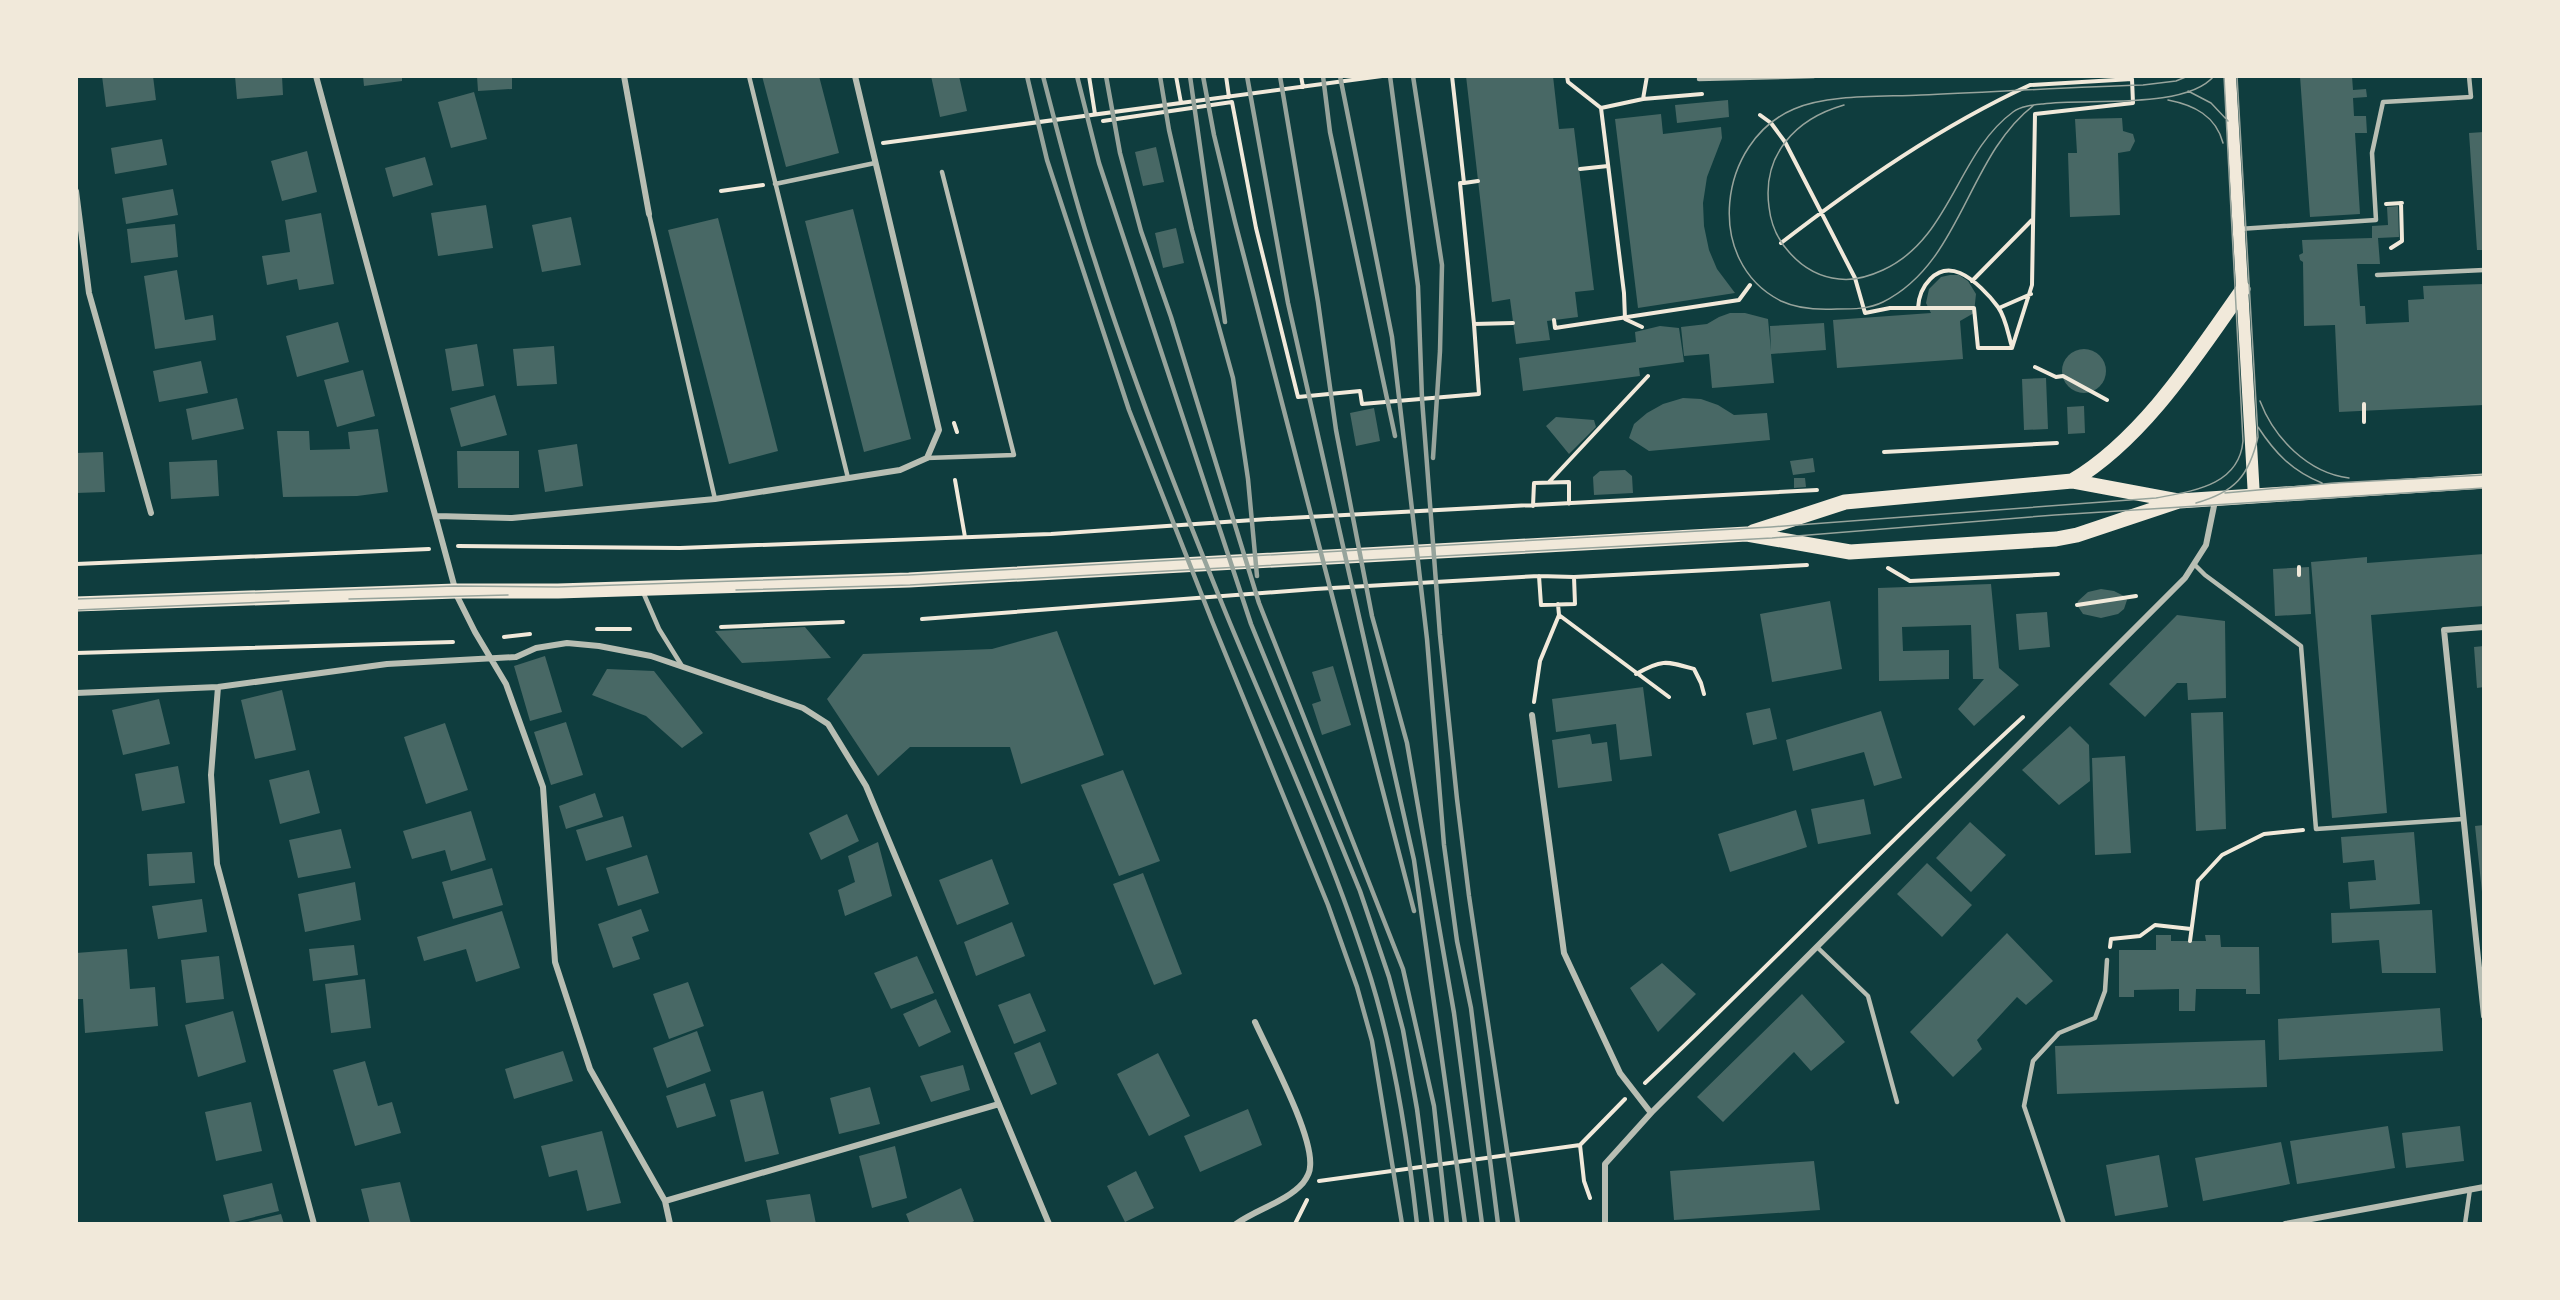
<svg xmlns="http://www.w3.org/2000/svg" width="2560" height="1300" font-family="Arial,sans-serif">
<style>
.building{fill:#486865}
.lines{fill:none;stroke-linecap:round;stroke-linejoin:round}
.path{stroke:#f1e9da;stroke-width:4}
.service{stroke:#b8beb3;stroke-width:4.5}
.minor{stroke:#b8beb3;stroke-width:6}
.secondary{stroke:#f1e9da;stroke-width:12}
.primary{stroke:#f1e9da;stroke-width:15}
.tram{stroke:#97a49c;stroke-width:1.5}
.rail{stroke:#97a49c;stroke-width:4.5}
</style>
<rect width="100%" height="100%" fill="#0f3d3e"/>
<path class="building" d="M102 76H153L156 100 106 107Z
M235 76H282L283 95 237 99Z
M363 76H402V81L364 86Z
M477 76H512V89L478 91Z
M762 76H819L839 153 786 167Z
M931 76H959L967 111 940 117Z
M1466 76H1553L1559 129 1574 128 1594 290 1575 292 1578 317 1547 321 1550 340 1516 344 1510 299 1492 302Z
M2300 76H2352L2353 90 2366 89 2367 97 2353 98 2354 116H2366L2367 133H2355L2360 214 2310 217Z
M474 92 487 139 451 148 438 102Z
M1728 100 1729 117 1677 123 1675 105Z
M1661 114 1663 134 1721 127 1722 138 1707 177 1703 203 1704 226 1709 250 1717 269 1735 293 1638 308 1615 119Z
M2122 118 2123 131 2133 134 2135 141 2130 151 2118 153 2120 215 2070 217 2068 153H2077L2075 119Z
M2484 132V250H2477L2469 133Z
M162 139 167 165 115 174 111 148Z
M1156 147 1164 182 1143 186 1135 152Z
M307 151 317 192 282 201 271 161Z
M425 157 433 185 393 197 385 168Z
M173 189 178 215 126 224 122 198Z
M486 205 493 248 438 256 431 213Z
M2398 206 2399 237 2378 238 2380 264H2357L2360 306H2365L2366 324 2409 322 2408 300 2424 299 2423 286 2484 284V405L2339 412 2335 325 2304 326 2303 262 2300 260 2299 255 2303 253 2302 240 2372 238V226L2388 225 2387 207Z
M853 209 911 439 864 452 805 221Z
M321 213 334 284 299 290 297 279 267 285 262 256 290 252 285 220Z
M571 217 581 265 542 272 532 225Z
M718 218 778 451 729 464 668 230Z
M175 224 178 257 131 263 127 229Z
M1176 228 1184 263 1163 268 1155 233Z
M177 270 185 320 213 315 216 340 155 349 144 276Z
M1950 275H1959L1968 281 1976 294 1974 313 1960 321 1963 359 1837 368 1833 320 1931 313 1926 303 1929 289 1941 277Z
M1730 313H1745L1768 319 1771 351 1770 326 1824 323 1826 350 1771 354 1774 383 1712 388 1709 354 1684 356 1681 327 1707 324 1719 317Z
M338 322 349 362 297 377 286 336Z
M1660 326 1679 328 1684 362 1639 368 1640 376 1523 391 1519 358 1636 342 1635 332Z
M477 344 484 386 452 391 445 349Z
M554 346 557 384 517 386 513 349Z
M2062 371a22 22 0 1 1 44 0a22 22 0 1 1-44 0Z
M201 361 208 393 159 402 153 371Z
M363 370 375 416 337 427 324 380Z
M2046 378 2048 429 2024 430 2022 379Z
M495 395 507 435 461 447 450 408Z
M237 398 244 429 192 440 186 409Z
M1683 398 1701 399 1718 405 1734 415 1767 413 1770 440 1649 451 1629 438 1634 424 1647 413 1663 404Z
M2084 406 2085 433 2068 434 2067 407Z
M1374 408 1380 441 1356 446 1350 413Z
M1556 417 1594 420 1596 427 1569 454 1546 426Z
M378 429 388 492 357 496 283 497 277 431H309L310 450 350 449 348 432Z
M577 444 583 486 545 492 538 450Z
M457 451H519V488H458Z
M103 452 105 492 76 493V453Z
M1813 458 1815 472 1793 475 1790 461Z
M217 460 219 496 171 499 169 462Z
M1625 470 1632 476 1633 493 1594 495 1593 477 1600 471Z
M1794 478H1805L1806 487 1794 488Z
M2484 554V606L2371 615 2387 813 2332 818 2311 562 2367 557V563Z
M2309 567 2311 614 2275 616 2273 569Z
M1991 584 1999 668 2019 685 1974 726 1958 709 1984 679H1973L1971 625 1902 627 1903 651 1949 650V679L1879 681 1878 588Z
M2101 589 2114 591 2124 596 2127 600 2124 609 2118 614 2101 618 2083 614 2077 605 2078 601 2088 592Z
M1830 601 1842 669 1772 682 1760 614Z
M2047 612 2050 647 2019 650 2016 614Z
M2177 615 2225 621 2226 698 2188 700 2187 683H2177L2145 717 2109 684Z
M805 627 831 658 742 663 715 631Z
M1057 631 1104 755 1021 784 1010 747H910L878 776 827 699 863 654 992 649Z
M2484 646V687L2477 688 2474 647Z
M545 656 562 712 530 721 514 666Z
M1333 666 1351 725 1322 735 1312 704 1321 701 1312 672Z
M607 669 654 671 703 733 682 748 646 716 592 695Z
M1643 687 1652 756 1620 760 1616 724 1556 732 1552 699Z
M282 690 296 750 255 759 241 700Z
M159 699 170 744 123 755 112 710Z
M1770 708 1777 739 1753 745 1746 713Z
M1881 711 1902 778 1874 786 1864 752 1793 771 1786 740Z
M2223 712 2226 829 2196 831 2191 713Z
M566 722 583 775 551 785 534 732Z
M445 723 468 790 426 804 404 737Z
M2070 726 2089 745 2090 781 2059 805 2022 770Z
M1590 734 1592 744 1607 742 1612 781 1558 788 1552 740Z
M2125 756 2131 853 2095 855 2092 758Z
M178 766 185 803 142 811 135 774Z
M309 770 320 813 280 824 269 780Z
M1123 770 1160 861 1119 876 1081 785Z
M595 793 603 817 566 829 559 806Z
M1864 799 1871 834 1818 844 1811 809Z
M1796 810 1807 847 1730 872 1718 834Z
M471 811 486 860 451 871 445 850 412 859 403 831Z
M847 814 859 841 821 860 809 833Z
M623 816 632 847 586 861 576 830Z
M1970 822 2006 855 1971 892 1936 858Z
M2484 825V892H2482L2475 826Z
M341 829 351 868 298 878 289 840Z
M2414 832 2420 904 2350 909 2348 882 2376 880 2374 860 2343 863 2341 837Z
M878 842 892 896 845 916 838 890 855 882 848 856Z
M192 852 195 883 149 886 147 854Z
M647 855 659 893 618 906 606 868Z
M992 859 1009 904 957 925 939 880Z
M1927 863 1972 905 1942 937 1897 894Z
M492 868 503 905 453 919 442 882Z
M1143 873 1182 974 1154 985 1113 884Z
M355 882 361 920 305 932 298 894Z
M202 899 207 932 158 939 152 906Z
M641 909 649 931 632 937 640 959 613 968 598 924Z
M2432 910 2436 973H2382L2379 940 2332 943 2331 913Z
M502 911 520 968 476 982 466 949 424 961 417 937Z
M1012 922 1025 956 976 976 964 942Z
M2007 933 2053 981 2026 1005 2017 997 1977 1040 1982 1049 1953 1077 1910 1032Z
M2156 935H2171V941H2206L2205 935H2220L2221 947H2259L2260 994H2246V989H2196L2195 1011H2179V989L2134 990V997H2119V950H2156Z
M354 945 358 975 313 981 309 949Z
M127 949 130 989 155 987 158 1026 85 1033 83 999H76V953Z
M219 956 224 999 186 1003 181 960Z
M917 956 934 993 891 1009 874 973Z
M1662 963 1696 994 1658 1032 1630 988Z
M365 979 371 1028 331 1033 325 984Z
M688 982 704 1026 669 1039 653 994Z
M1030 993 1046 1031 1014 1044 998 1005Z
M1802 994 1845 1042 1811 1071 1794 1052 1723 1122 1697 1097Z
M936 999 951 1032 919 1047 903 1014Z
M2440 1008 2443 1051 2279 1060 2278 1019Z
M233 1011 246 1062 198 1077 185 1025Z
M697 1031 711 1071 667 1088 653 1048Z
M2265 1040 2267 1087 2057 1094 2055 1046Z
M1040 1042 1057 1084 1031 1095 1014 1053Z
M563 1051 573 1081 514 1099 505 1069Z
M1158 1053 1190 1116 1149 1136 1117 1074Z
M365 1061 378 1106 392 1102 401 1133 355 1146 333 1070Z
M963 1065 970 1090 931 1102 920 1076Z
M705 1083 716 1116 677 1128 666 1096Z
M870 1087 880 1124 839 1134 830 1098Z
M763 1091 779 1154 745 1162 730 1100Z
M251 1102 262 1151 216 1161 205 1112Z
M1248 1109 1262 1145 1200 1172 1184 1136Z
M2388 1126 2395 1168 2297 1184 2290 1141Z
M2460 1126 2464 1161 2406 1168 2402 1133Z
M602 1131 621 1203 587 1211 577 1170 549 1177 541 1146Z
M2281 1142 2290 1184 2203 1201 2195 1158Z
M895 1146 907 1198 872 1208 859 1156Z
M2159 1155 2168 1207 2115 1216 2106 1165Z
M1814 1161 1820 1210 1674 1220 1670 1171Z
M1136 1171 1154 1208 1125 1222 1107 1186Z
M400 1182 411 1224H370L361 1189Z
M272 1183 279 1211 230 1223 223 1195Z
M961 1188 974 1221 969 1224H910L906 1214Z
M810 1194 816 1224H771L766 1200Z
M281 1214 284 1224H244V1223Z"/>
<g class="lines">
<path class="path" d="M1089 76 1095 114
M1176 76 1181 103
M1226 76 1229 97
M1301 76 1303 87
M1452 76 1464 183 1478 181
M1567 76 1568 82 1601 108 1624 293 1625 319 1642 327
M1643 99 1702 94
M1601 108 1643 99 1647 76
M1760 115 1771 123 1785 142 1855 278 1865 313 1890 308H1974L1978 348H2012
M1103 121 1232 102 1256 228 1298 397 1360 391 1362 404 1479 394 1474 324 1513 323
M883 143 1382 76
M1580 169 1608 166
M1464 183H1460L1474 324
M721 191 763 185
M2386 204 2402 203
M1781 243C1859 183 1941 126 2030 85L2132 79
M2391 248 2402 241 2401 203
M1972 281 2032 220
M1918 308C1919 287 1936 263 1960 273 1974 279 1990 296 1998 307 2006 318 2008 334 2012 347
M1999 308 2031 294
M1554 320 1555 328 1739 300 1750 285
M2012 348 2032 285 2035 114 2133 103 2132 79
M2035 367 2056 377 2063 376 2107 400
M2364 404V422
M954 423 957 432
M1884 452 2057 443
M955 480 965 537
M1549 482 1648 376
M1533 506 1534 483 1569 482V504
M458 546 680 548 1051 534 1268 519 1817 490
M76 564 429 549
M2299 567V575
M1888 568 1910 581 2058 574
M1539 576 1541 605 1575 604 1574 577
M2077 605 2136 596
M1559 615 1669 697
M922 619 1315 589 1539 576 1574 577 1807 565
M721 627 843 622
M597 629H630
M504 637 530 634
M76 653 453 642
M1636 674C1662 659 1666 661 1694 669L1701 683 1704 694
M1534 702 1540 661 1559 615 1558 604
M2190 941 2198 881 2222 855 2264 834 2303 830
M2110 947 2111 939 2140 936 2155 925 2191 929
M1645 1083C1773 963 1894 835 2023 717
M1580 1145 1584 1181 1590 1198
M1319 1181 1580 1145 1625 1099
M1295 1224 1307 1200"/>
<path class="service" d="M749 76 848 478
M1699 79 1814 76
M775 184 875 163
M649 214 715 499
M2239 229 2376 220 2372 153 2383 102 2471 97 2469 76
M2377 275 2484 270
M927 458 1014 455 942 172
M2195 565 2205 575 2301 646 2316 829 2463 819
M643 592 659 629 682 666
M1818 948 1868 996 1897 1102
M2064 1224 2024 1106 2033 1061 2059 1033 2095 1018 2105 991 2107 960
M2465 1224 2470 1189"/>
<path class="minor" d="M316 76 457 596 475 632 506 684 543 787 555 962 590 1069 665 1201 670 1224
M624 76 649 214
M76 191 89 293 151 513
M437 516 512 518 715 499 900 470 927 458 939 430 855 76
M2484 627 2444 630 2484 1016
M218 687 211 775 217 864 314 1224
M76 693 218 687 387 664 516 657 536 648 567 643 599 646 651 656 803 708 828 724 866 786 1049 1224
M1532 715 1564 953 1620 1073 1651 1113
M665 1201 999 1104
M1236 1224C1257 1209 1286 1202 1303 1183 1306 1179 1310 1172 1310 1167 1314 1136 1269 1053 1255 1022
M1605 1224V1164L1651 1113 2185 578 2206 545 2215 501
M2285 1224 2484 1187"/>
<path class="secondary" d="M2230 76 2254 497"/>
<path class="primary" d="M2072 481C2143 439 2196 356 2243 289
M1753 532 1845 502 2072 481 2179 501 2484 481
M76 604 456 591H558L909 580 1747 534 1850 552 2056 539 2077 535 2179 501"/>
<path class="tram" d="M2188 91 2211 103 2228 121
M2168 100C2194 105 2216 116 2223 143
M1844 105C1795 119 1762 155 1769 207 1771 225 1777 239 1789 252 1802 267 1819 277 1839 279 1854 281 1870 276 1883 270 1951 239 1957 153 2013 112 2021 106 2033 105 2043 104 2086 98 2186 110 2214 76
M2034 105C1967 156 1962 263 1883 302 1869 309 1853 309 1837 309 1819 310 1798 309 1781 301 1703 262 1718 141 1794 109 1829 94 1883 97 1921 95 1995 92 2069 87 2143 85L2176 81 2188 76
M2260 401C2274 438 2308 473 2349 478
M2258 427C2275 453 2292 471 2322 483
M2225 493 2334 483 2484 475
M2196 503C2235 492 2249 476 2258 437L2237 76
M736 590 910 585 1772 538 2055 515 2484 488
M76 599 454 586 558 587 909 575 1771 527 2156 498C2192 491 2239 486 2243 441L2224 76
M349 599 508 595
M76 610 289 601"/>
<path class="rail" d="M1027 76 1047 160 1129 410 1212 621 1328 905 1357 987 1372 1041 1402 1224
M1043 76C1059 137 1074 198 1094 258 1132 378 1178 495 1225 611 1275 733 1332 853 1371 979 1395 1057 1408 1142 1417 1224
M1077 76 1099 163 1251 624 1360 891 1389 977 1403 1030 1417 1109 1432 1224
M1106 76 1120 153 1141 231 1171 317 1259 603 1403 969 1434 1106 1447 1224
M1160 76 1169 130 1192 230 1233 378 1248 479 1257 576
M1190 76 1225 322
M1203 76 1214 135 1235 222 1414 911
M1247 76 1288 303 1414 860 1465 1224
M1280 76 1318 302 1336 430 1372 616 1407 743 1442 944 1454 1013 1482 1224
M1323 76 1330 132 1395 436
M1340 76 1392 337 1427 639 1444 845 1457 941 1471 1008 1498 1224
M1390 76 1418 286 1422 399 1440 635 1457 799 1469 896 1518 1224
M1413 76 1442 265 1440 351 1433 458"/>
</g>
<rect width="2560" height="1300" fill="none" stroke="#f1e9da" stroke-width="156"/>
</svg>
